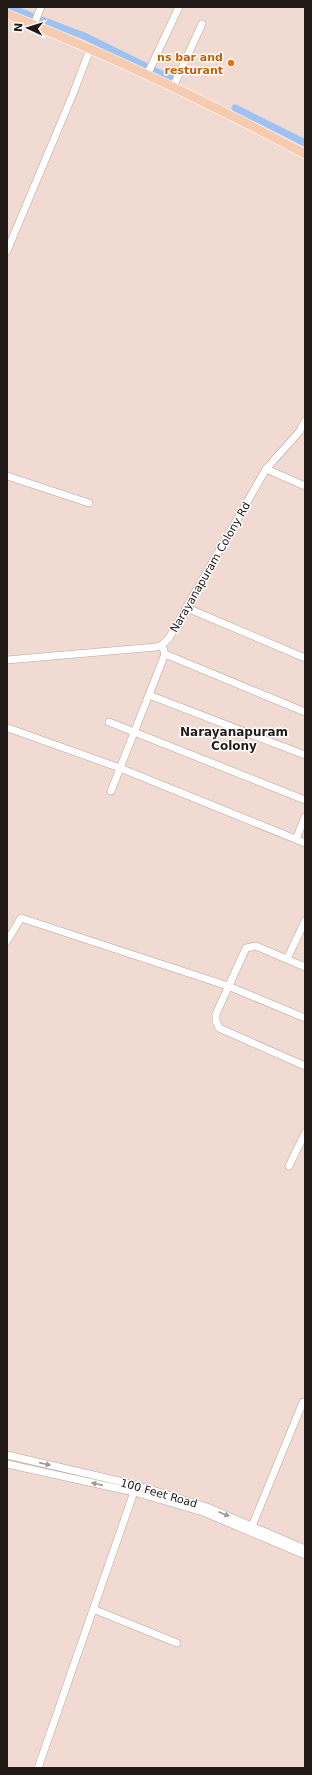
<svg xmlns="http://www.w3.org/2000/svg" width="312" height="1775" font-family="'DejaVu Sans',sans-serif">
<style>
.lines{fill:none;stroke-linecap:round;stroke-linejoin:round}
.canal{stroke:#9dc2f3;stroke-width:7}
.minor-casing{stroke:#baa49c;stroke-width:8}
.major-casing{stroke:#fff;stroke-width:10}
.minor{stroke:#fff;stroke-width:7}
.major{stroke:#f7cbb0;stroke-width:9}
.oneway{fill:#9c9897}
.food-dot{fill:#e8710a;stroke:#fff;stroke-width:1.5}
.labels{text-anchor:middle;stroke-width:3;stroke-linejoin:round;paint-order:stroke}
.food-label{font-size:11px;font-weight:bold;fill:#c56008;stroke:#fff;text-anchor:end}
.street-label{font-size:11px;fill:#221a17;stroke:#fff}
.neighbourhood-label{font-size:12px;font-weight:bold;fill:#221a17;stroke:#fff}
</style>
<rect width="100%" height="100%" fill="#f1dad1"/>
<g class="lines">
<path class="canal" d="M10 7 31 16
M42 20 84 36 145 66
M155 71 171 78
M235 108 305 143"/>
<defs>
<path id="minor" d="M34 24 41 7
M147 75 179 7
M173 87 202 24
M7 251 73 94 90 49
M266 469 305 486
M7 476 89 503
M187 608 305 658
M165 654 305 712
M7 660 156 647 162 645 169 638 266 469 299 432 305 421
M149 695 305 755
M109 722 305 800
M8 728 120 768 305 843
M111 791 165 654 162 645
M296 839 305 817
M7 941 21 918 228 986 305 1018
M287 959 305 921
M305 967 256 946 246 948 216 1014V1021L219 1028 305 1066
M289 1166 305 1133
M7 1455 136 1485 207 1507 305 1549
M7 1464 134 1492 203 1512 305 1555
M252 1526 303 1402 305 1403
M93 1609 177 1643
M38 1768 135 1489"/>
<path id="major" d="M7 14C109 55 208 102 305 154"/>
</defs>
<use href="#minor" class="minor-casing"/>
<use href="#major" class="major-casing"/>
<use href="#minor" class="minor"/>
<use href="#major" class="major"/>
</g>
<defs><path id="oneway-solid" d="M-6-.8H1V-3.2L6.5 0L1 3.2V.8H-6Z"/></defs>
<g class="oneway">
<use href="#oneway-solid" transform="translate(45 1464) rotate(13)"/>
<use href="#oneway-solid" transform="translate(97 1484) rotate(-167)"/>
<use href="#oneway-solid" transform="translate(224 1514) rotate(23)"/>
</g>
<circle class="food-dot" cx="231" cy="63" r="4"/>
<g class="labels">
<g class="food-label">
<text x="223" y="61">ns bar and<tspan x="223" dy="13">resturant</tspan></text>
</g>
<g class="street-label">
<text transform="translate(210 567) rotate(-60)" y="4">Narayanapuram Colony Rd</text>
<text transform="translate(159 1493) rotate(16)" y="4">100 Feet Road</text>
</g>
<g class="neighbourhood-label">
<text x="234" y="736">Narayanapuram<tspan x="234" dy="14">Colony</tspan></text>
</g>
</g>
<rect width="312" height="1775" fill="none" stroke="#221a17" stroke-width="16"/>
<g transform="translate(28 28) rotate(274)" stroke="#ffffff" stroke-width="3" paint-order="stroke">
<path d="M0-3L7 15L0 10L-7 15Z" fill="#221a17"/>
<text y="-6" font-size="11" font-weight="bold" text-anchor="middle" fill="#221a17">N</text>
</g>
</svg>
